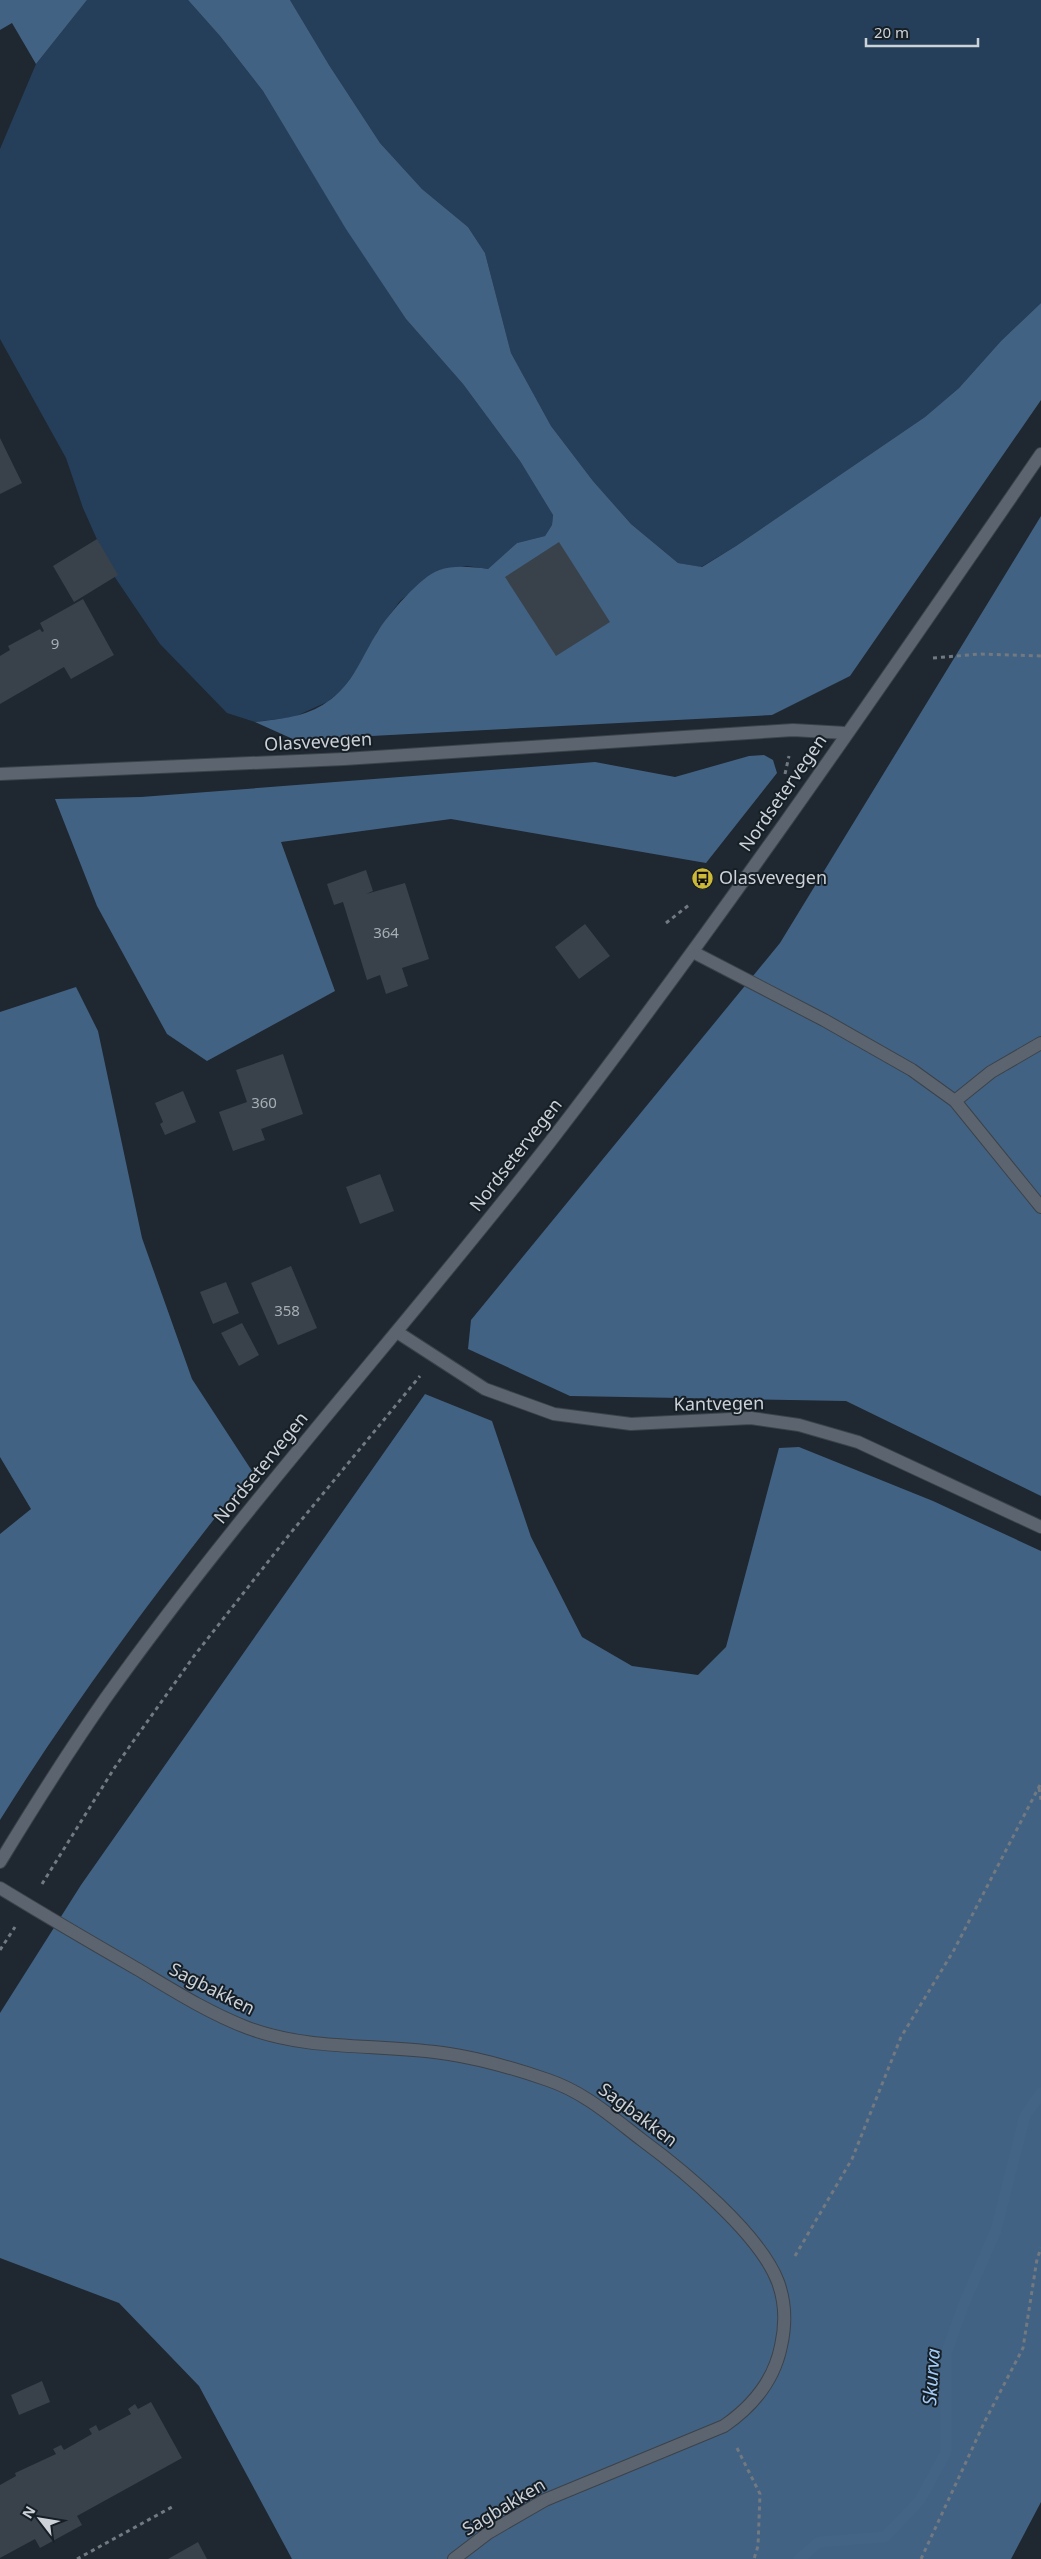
<svg xmlns="http://www.w3.org/2000/svg" width="1041" height="2559" font-family="'Noto Sans',sans-serif">
<style>
.green{fill:#253f5a}
.forest{fill:#426283}
.lines{fill:none;stroke-linecap:round;stroke-linejoin:round}
.stream{stroke:#446486;stroke-width:11}
.building{fill:#39424b}
.lane-casing{stroke:#3c424a;stroke-width:14}
.street-casing{stroke:#3c424a;stroke-width:14}
.secondary-casing{stroke:#3c424a;stroke-width:14}
.path{stroke:#727980;stroke-width:3;stroke-dasharray:4 4;stroke-linecap:butt}
.lane{stroke:#5c656f;stroke-width:12}
.street{stroke:#5c656f;stroke-width:12}
.secondary{stroke:#5c656f;stroke-width:12}
.labels{text-anchor:middle;stroke-width:4;stroke-linejoin:round;paint-order:stroke}
.number-label{font-size:15px;fill:#a7aeb4}
.street-label{font-size:18px;fill:#ccd2d7;stroke:#161e26}
.poi-label{font-size:18px;fill:#ccd2d7;stroke:#161e26;text-anchor:start}
.water-label{font-size:19px;font-style:italic;fill:#a3ccf8;stroke:#161e26}
</style>
<rect width="100%" height="100%" fill="#1f2730"/>
<path class="green" d="M87 0H188L220 36 263 91 346 228 406 319 463 384 520 461 553 515 552 525 545 536 517 543 488 569 467 566 438 570 400 601 377 632 363 661 342 690 327 702 294 717 255 722 227 713 160 644 112 573 83 508 66 458 0 339V149L36 64Z
M290 0H1041V303L1001 341 959 388 925 417 736 546 701 567 678 563 631 524 593 481 551 426 511 353 485 253 468 227 422 189 380 143 329 65Z"/>
<path class="forest" d="M0 0H87L36 64 12 23 0 30Z
M188 0H290L329 65 380 143 422 189 468 227 485 253 511 353 551 426 593 481 631 524 678 563 702 567 736 546 925 417 959 388 1001 341 1041 303V400L850 676 772 715 295 740 255 722C280 719 306 717 327 702 353 685 362 656 378 631 388 615 420 577 439 570 454 565 472 567 488 569L517 543 545 536 552 525 553 515 520 461 463 384 406 319 346 229 263 91 220 36Z
M1041 516V1496L846 1401 570 1396 468 1349 471 1320 780 943Z
M764 755 773 760 777 773 706 863 451 819 281 842 335 991 207 1061 167 1034 97 906 55 799 141 797 595 762 675 777 749 756Z
M76 987 98 1031 142 1238 192 1379 252 1471C163 1583 76 1698 0 1820V1534L31 1509 0 1457V1012Z
M425 1394 492 1421 531 1537 582 1637 632 1666 698 1675 726 1647 779 1448 799 1447 933 1501 1041 1551V2502L1011 2559H292L199 2386 119 2303 0 2258V2013L81 1885Z"/>
<g class="lines">
<path class="stream" d="M799 2559 819 2542 885 2537 920 2500 946 2452V2354L963 2306 996 2230 1025 2116 1041 2093"/>
</g>
<path class="building" d="M0 438 22 483 0 494Z
M97 539 118 575 74 602 53 566Z
M559 542 610 622 556 656 505 577Z
M83 599 114 655 71 679 64 667 0 704V656L10 650 8 646 40 629 42 632 44 631 40 623Z
M366 870 373 891 366 894 405 883 429 959 402 968 408 986 386 994 380 975 367 980 343 902 334 905 327 884Z
M585 924 610 956 579 979 555 947Z
M283 1054 303 1114 261 1129 265 1140 233 1151 219 1112 247 1102 236 1070Z
M183 1091 196 1122 165 1135 160 1124 163 1122 155 1103Z
M380 1174 394 1211 360 1224 346 1187Z
M291 1266 317 1328 278 1345 251 1283Z
M226 1282 239 1313 213 1324 200 1292Z
M242 1323 259 1355 239 1366 221 1333Z
M42 2381 50 2402 19 2415 11 2395Z
M151 2402 182 2458 77 2516 82 2525 40 2548 35 2539 0 2558V2485L16 2476 15 2473 56 2454 53 2449 61 2445 64 2450 92 2434 89 2429 96 2425 99 2431 131 2414 128 2409 135 2404 138 2409Z
M198 2542 207 2559H168Z"/>
<g class="lines">
<defs>
<path id="lane" d="M693 952 824 1020 912 1070 955 1101 1041 1207
M955 1101 991 1072 1041 1043"/>
<path id="street" d="M0 774 344 759 793 730 846 733
M397 1332 485 1389 554 1414 631 1424 751 1418 799 1425 858 1442 1041 1527
M0 1888C46 1916 92 1943 139 1970 174 1991 209 2013 248 2028 312 2052 382 2043 449 2054 482 2059 516 2069 548 2080 584 2092 612 2117 642 2140 684 2171 760 2234 778 2282 786 2304 786 2324 781 2346 774 2381 753 2406 724 2426L545 2500 488 2533 454 2559"/>
<path id="secondary" d="M0 1862C34 1806 68 1752 105 1699 243 1505 404 1330 550 1142 722 919 881 686 1041 454"/>
</defs>
<use href="#lane" class="lane-casing"/>
<use href="#street" class="street-casing"/>
<use href="#secondary" class="secondary-casing"/>
<path class="path" d="M933 658 980 654 1041 656
M785 774 789 756
M666 923 689 905
M1039 1788 1041 1800
M42 1884 115 1767 194 1656 289 1535 420 1376
M0 1950 15 1927
M795 2256 852 2159 901 2037 954 1950 1041 1783
M737 2448 760 2494 758 2546 754 2559
M77 2559 172 2507
M921 2559 985 2421 1023 2348 1037 2259 1041 2248"/>
<use href="#lane" class="lane"/>
<use href="#street" class="street"/>
<use href="#secondary" class="secondary"/>
</g>
<defs>
<symbol id="bus-disc" viewBox="-11 -11 22 22"><circle r="9.5" fill="#cdb938" stroke="#161e26"/><path d="M-5-6H5V4H4V6H2V4H-2V6H-4V4H-5ZM-3.5-4V0h7V-4ZM-3.5 1.2v1.5H-2V1.2ZM2 1.2v1.5H3.5V1.2Z" fill="#111"/></symbol>
</defs>
<g fill-rule="evenodd">
<use href="#bus-disc" x="690" y="866" width="25" height="25"/>
</g>
<g class="labels">
<g class="number-label">
<text x="55" y="649">9</text>
<text x="386" y="938">364</text>
<text x="264" y="1108">360</text>
<text x="287" y="1316">358</text>
</g>
<g class="street-label">
<text transform="translate(318 742) rotate(-3)" y="6">Olasvevegen</text>
<text transform="translate(783 793) rotate(-55)" y="6">Nordsetervegen</text>
<text transform="translate(516 1155) rotate(-52)" y="6">Nordsetervegen</text>
<text transform="translate(719 1404) rotate(-1)" y="6">Kantvegen</text>
<text transform="translate(261 1468) rotate(-51)" y="6">Nordsetervegen</text>
<text transform="translate(212 1989) rotate(27)" y="6">Sagbakken</text>
<text transform="translate(638 2115) rotate(37)" y="6">Sagbakken</text>
<text transform="translate(504 2507) rotate(-31)" y="6">Sagbakken</text>
</g>
<g class="poi-label">
<text x="719" y="884">Olasvevegen</text>
</g>
<g class="water-label">
<text transform="translate(931 2377) rotate(-86)" y="7">Skurva</text>
</g>
</g>
<g transform="translate(40 2519) rotate(301)" stroke="#161e26" stroke-width="4" paint-order="stroke">
<path d="M0-4L9 19L0 12L-9 19Z" fill="#ccd2d7"/>
<text y="-8" font-size="14" font-weight="bold" text-anchor="middle" fill="#ccd2d7">N</text>
</g>
<path d="M866 38v8h112v-8" fill="none" stroke="#ccd2d7" stroke-width="2.5"/>
<text x="874" y="38" font-size="15" fill="#ccd2d7" stroke="#161e26" stroke-width="4" paint-order="stroke">20 m</text>
</svg>
